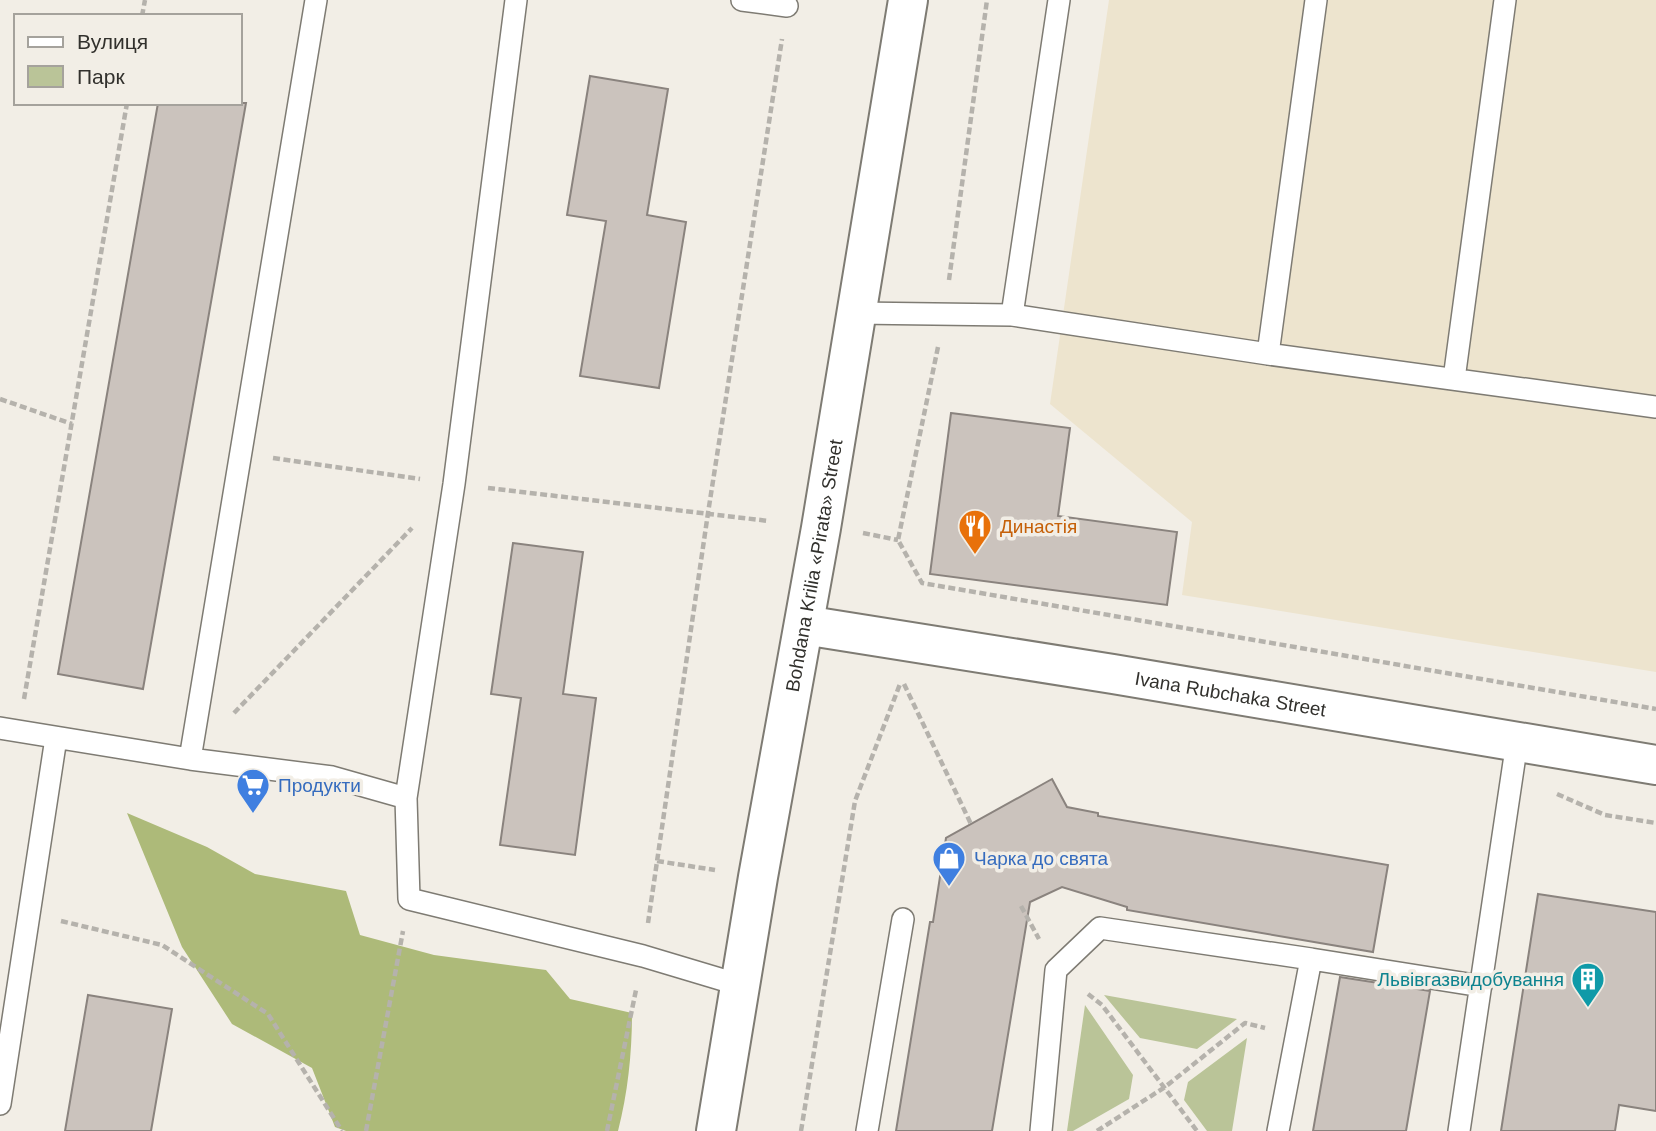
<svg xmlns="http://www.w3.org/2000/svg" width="1656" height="1131" font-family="Arial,sans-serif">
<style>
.industrial{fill:#ede4ce}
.green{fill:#bac498}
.forest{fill:#adba79}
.building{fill:#cbc3bd;stroke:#8a837e;stroke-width:2}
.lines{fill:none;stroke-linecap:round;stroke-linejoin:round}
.lane-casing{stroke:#7e7b73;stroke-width:24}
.secondary-casing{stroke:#7e7b73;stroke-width:42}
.path{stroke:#b5b2ac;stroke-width:4.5;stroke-dasharray:7 3.5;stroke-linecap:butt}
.lane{stroke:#fff;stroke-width:21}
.secondary{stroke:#fff;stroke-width:38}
.labels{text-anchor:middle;stroke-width:7;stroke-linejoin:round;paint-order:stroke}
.food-label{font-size:19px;fill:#c56008;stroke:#f2eee6;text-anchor:start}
.street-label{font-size:19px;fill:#32312d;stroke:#f2eee6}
.shop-label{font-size:19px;fill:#366cbe;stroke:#f2eee6;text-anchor:start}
.culture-label{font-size:19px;fill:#0d838f;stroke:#f2eee6;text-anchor:end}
</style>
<rect width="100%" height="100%" fill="#f2eee6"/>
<path class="industrial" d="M1109 0H1656V672L1182 595 1192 522 1050 404Z"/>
<path class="green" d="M1104 995 1237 1019 1197 1049 1140 1038Z
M1085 1005 1133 1075 1129 1099 1073 1131H1067Z
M1247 1038 1232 1131H1207L1184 1100 1188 1082Z"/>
<path class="forest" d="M127 813 207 847 255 874 346 891 360 935 434 955 546 970 570 999 632 1013C632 1053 628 1092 618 1131H346L335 1127 312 1068 232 1024 182 947Z"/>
<path class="building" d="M590 76 668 89 647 215 686 222 659 388 580 376 606 221 567 215Z
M158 103H246L143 689 58 674Z
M951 413 1070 428 1058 516 1177 532 1167 605 930 574Z
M513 543 583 552 563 694 596 698 575 855 500 845 521 698 491 694Z
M1052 779 1067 807 1098 813V816L1388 865 1373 952 1127 910V907L1062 887 1030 902 992 1131H896L930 922H933L946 838Z
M1538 894 1656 912V1111L1619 1105 1615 1131H1501Z
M1340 977 1430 991 1406 1131H1313Z
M88 995 172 1009 151 1131H65Z"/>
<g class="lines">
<defs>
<path id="lane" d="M742 0 787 6
M855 313 1012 315 1268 354 1656 407
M1012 315 1059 0
M1268 354 1316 0
M1454 379 1505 0
M0 728 190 759 332 777 406 798 409 899 643 956 740 985
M190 759 316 0
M406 798 454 484 516 0
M0 1104 56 738
M867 1131 903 919
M1041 1131 1056 970 1100 928 1311 959
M1278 1131 1311 959 1481 986
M1459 1131 1517 742"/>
<g id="secondary">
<path id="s1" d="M804 625 1113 674 1656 765"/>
<path id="s2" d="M716 1131 758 877 821 528 908 0"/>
</g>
</defs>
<use href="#lane" class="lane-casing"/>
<use href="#secondary" class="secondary-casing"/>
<path class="path" d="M142 16 145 0
M949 280 987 0
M938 347 898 540 922 583 1656 709
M0 399 72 424
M273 458 420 479
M488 488 769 521
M863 533 898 540
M904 684 971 824
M24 699 127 103
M234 713 412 528
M1557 794 1605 815 1656 823
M657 861 715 870
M1021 906 1039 939
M61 921 162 945 268 1014 342 1131
M648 923 708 513 782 39
M1088 994 1102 1005 1197 1131
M366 1131 403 931
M607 1131 636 990
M801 1131 855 801 900 684
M1097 1131 1165 1087 1245 1023 1265 1028"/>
<use href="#lane" class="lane"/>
<use href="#secondary" class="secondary"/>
</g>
<defs>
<symbol id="restaurant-pin" viewBox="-11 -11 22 30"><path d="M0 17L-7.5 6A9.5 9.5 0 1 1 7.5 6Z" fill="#e8710a" stroke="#f2eee6"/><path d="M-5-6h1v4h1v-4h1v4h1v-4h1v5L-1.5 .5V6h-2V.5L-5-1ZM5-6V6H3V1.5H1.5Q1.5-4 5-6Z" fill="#fff"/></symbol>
<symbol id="supermarket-pin" viewBox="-11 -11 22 30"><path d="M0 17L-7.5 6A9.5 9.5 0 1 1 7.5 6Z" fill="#3f7fe0" stroke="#f2eee6"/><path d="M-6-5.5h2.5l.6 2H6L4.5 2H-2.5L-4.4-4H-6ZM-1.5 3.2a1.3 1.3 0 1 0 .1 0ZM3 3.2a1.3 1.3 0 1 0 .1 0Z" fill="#fff"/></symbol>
<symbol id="shop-pin" viewBox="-11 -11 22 30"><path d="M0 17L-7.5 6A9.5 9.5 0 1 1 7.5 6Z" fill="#3f7fe0" stroke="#f2eee6"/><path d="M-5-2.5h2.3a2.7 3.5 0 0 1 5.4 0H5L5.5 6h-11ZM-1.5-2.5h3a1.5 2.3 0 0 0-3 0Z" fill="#fff"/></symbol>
<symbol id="building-pin" viewBox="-11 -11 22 30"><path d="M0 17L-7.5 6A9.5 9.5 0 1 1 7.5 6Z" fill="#0f9aa8" stroke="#f2eee6"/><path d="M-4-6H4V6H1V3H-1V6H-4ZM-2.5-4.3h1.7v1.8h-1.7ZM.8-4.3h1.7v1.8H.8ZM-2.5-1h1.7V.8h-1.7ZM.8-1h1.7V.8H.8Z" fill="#fff"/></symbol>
</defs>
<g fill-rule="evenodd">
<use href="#restaurant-pin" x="956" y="507" width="38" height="52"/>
<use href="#supermarket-pin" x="234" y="766" width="38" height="52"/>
<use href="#shop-pin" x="930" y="839" width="38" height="52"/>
<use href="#building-pin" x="1569" y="960" width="38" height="52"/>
</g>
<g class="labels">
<g class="food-label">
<text x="1000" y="533">Династія</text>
</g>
<g class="street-label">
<text dy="7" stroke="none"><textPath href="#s2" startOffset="574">Bohdana Krilia «Pirata» Street</textPath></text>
<text dy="7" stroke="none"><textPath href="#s1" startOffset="432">Ivana Rubchaka Street</textPath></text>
</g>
<g class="shop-label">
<text x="278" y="792">Продукти</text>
<text x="974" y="865">Чарка до свята</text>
</g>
<g class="culture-label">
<text x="1564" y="986">Львівгазвидобування</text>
</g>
</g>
<rect x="14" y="14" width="228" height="91" fill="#f2eee6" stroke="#a5a29c" stroke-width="2"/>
<rect x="28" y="37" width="35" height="10" fill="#ffffff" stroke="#a5a29c" stroke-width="2"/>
<text x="77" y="49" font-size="21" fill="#32312d">Вулиця</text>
<rect x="28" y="66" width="35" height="21" fill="#bac498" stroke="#a5a29c" stroke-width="2"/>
<text x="77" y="84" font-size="21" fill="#32312d">Парк</text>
</svg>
